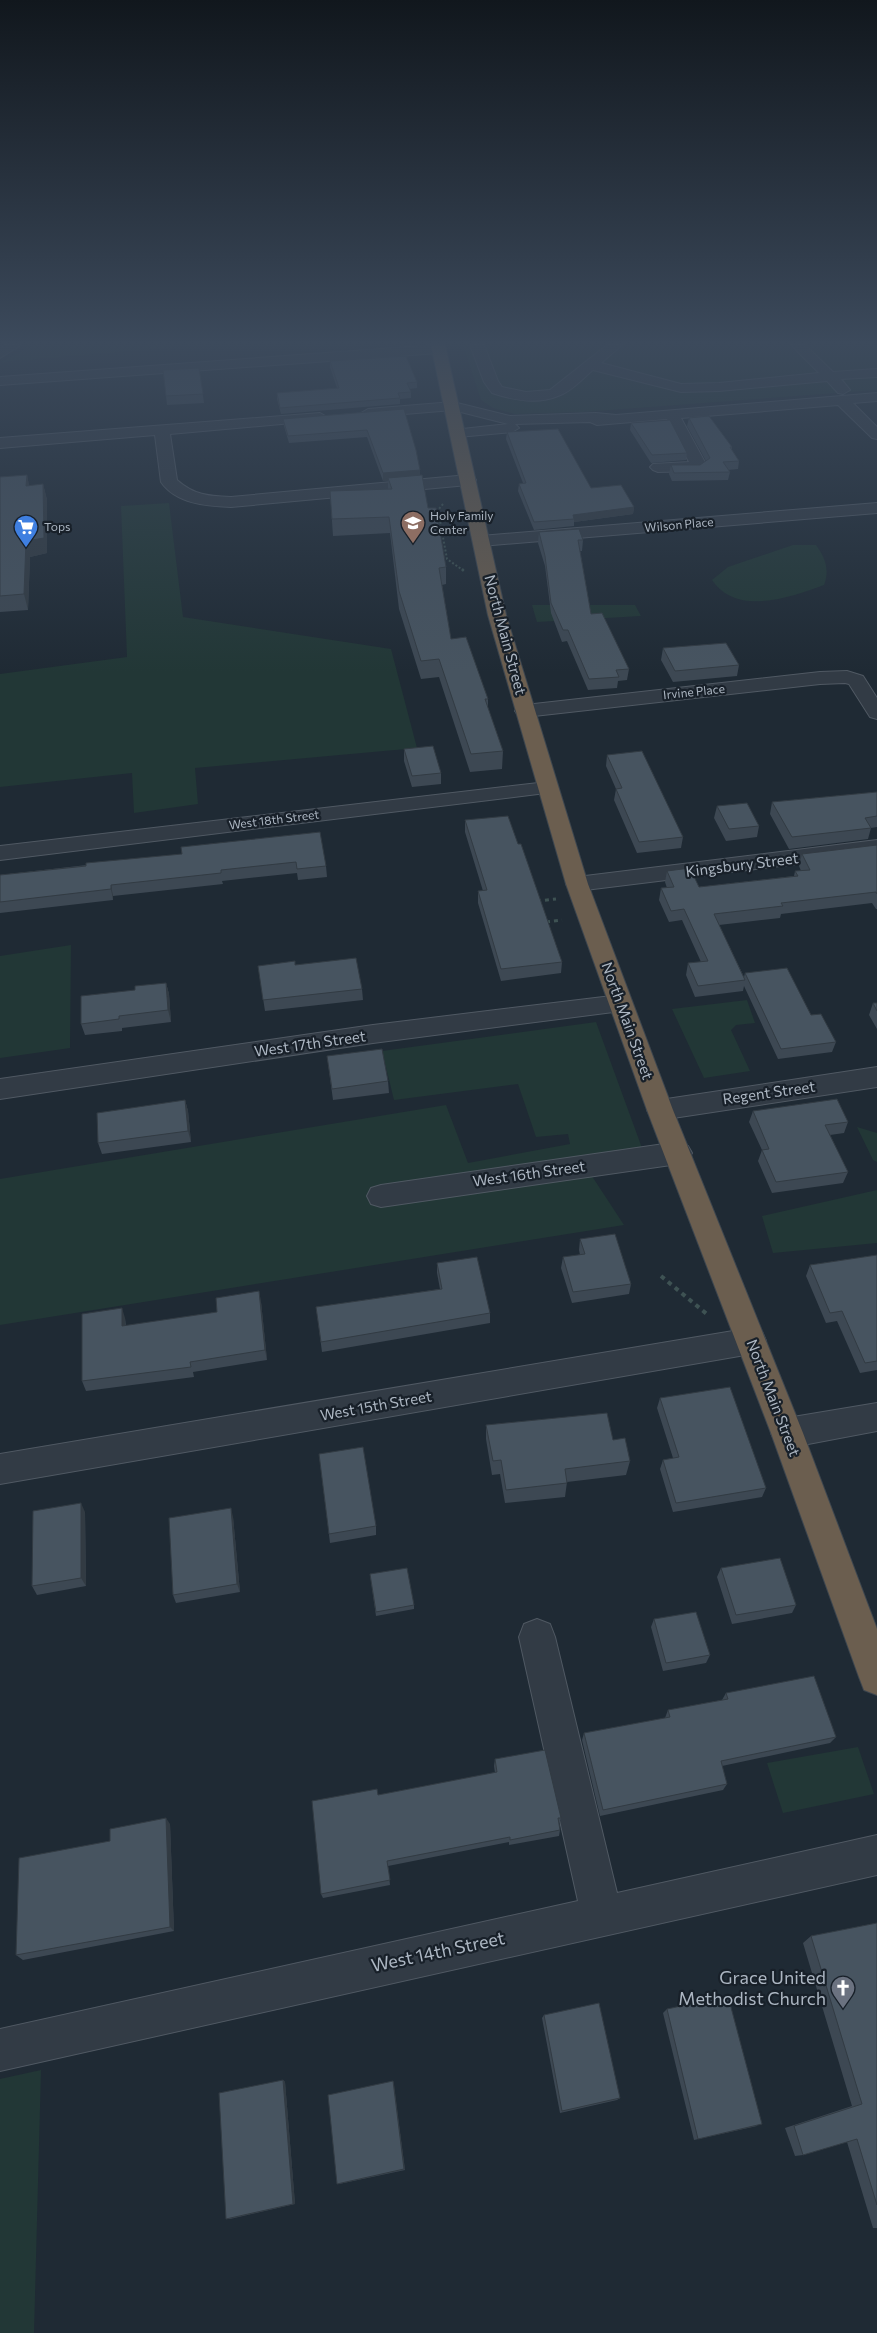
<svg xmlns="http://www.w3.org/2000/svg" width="877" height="2333" font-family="Commissioner,sans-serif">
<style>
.green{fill:#223736}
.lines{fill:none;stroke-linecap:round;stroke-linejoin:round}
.minor-casing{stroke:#505963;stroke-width:2}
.highway-casing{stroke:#3d464f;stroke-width:2}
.path-far3{stroke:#3e5253;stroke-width:2;stroke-dasharray:2 2;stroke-linecap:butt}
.path-far2{stroke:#3e5253;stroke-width:2.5;stroke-dasharray:2.5 2.5;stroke-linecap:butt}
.path-far1{stroke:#3e5253;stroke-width:3;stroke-dasharray:4 4;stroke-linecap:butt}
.path{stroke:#3e5253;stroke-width:4;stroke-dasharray:4.5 4.5;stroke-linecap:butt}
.minor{fill:#323b45;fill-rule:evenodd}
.highway{fill:#6b5e4f;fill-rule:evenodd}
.wall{fill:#3d4853}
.shaded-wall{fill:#323b43}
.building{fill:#475460;stroke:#323b43}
.labels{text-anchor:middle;stroke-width:4.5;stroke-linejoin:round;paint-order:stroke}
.far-poi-label{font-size:12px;fill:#acb6c2;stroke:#182029;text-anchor:start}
.far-street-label{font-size:12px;fill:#acb6c2;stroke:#182029}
.street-label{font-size:15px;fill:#acb6c2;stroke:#182029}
.near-street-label{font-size:18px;fill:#acb6c2;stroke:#182029}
.near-poi-label{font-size:18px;fill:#acb6c2;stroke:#182029;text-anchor:end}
</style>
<rect width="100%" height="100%" fill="#1f2a34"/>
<path class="green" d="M33 345H200L1 362Z
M463 345H877V390L583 412 515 414 493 408 481 400Z
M169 503 183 617 391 649 417 748 195 768 198 804 134 813 132 773 0 787V674L127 657 121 506Z
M793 545H816C825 557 830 570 824 585 791 597 737 617 712 580L728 567Z
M532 605H635L641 616 537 622Z
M71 945 70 1048 0 1058V956Z
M747 1000 755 1023 736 1025 731 1030 750 1071 704 1078 672 1009Z
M596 1022 642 1148 582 1161 624 1225 0 1325V1179L446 1105 468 1163 570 1144 568 1134 536 1137 518 1084 394 1100 382 1051Z
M857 1127 877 1133V1162L873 1160Z
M877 1190V1243L773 1253 762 1216Z
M858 1747 874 1794 783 1813 767 1763Z
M41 2070 34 2333H0V2079Z"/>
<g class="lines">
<defs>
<path id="minor" d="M5 345H21L0 358V348Z
M435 345 444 346 446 349 439 353 0 385V377Z
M470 345H484L498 381 502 387 526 392 550 390 607 345H622L601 363 681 384 719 383 819 373 791 345H805L833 372 877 369V377L841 379 850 390 843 394 838 393 827 381 719 391 681 392 593 370C583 378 571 392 558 396 537 405 513 400 492 393L484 382Z
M877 393V401L853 403 877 427V439L872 438 838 405 681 418 707 466 704 469 699 471 658 472 653 470 650 467 653 464 689 462 667 419 597 425 590 422 515 424 519 428 512 432 458 437 451 433 453 430 508 424 453 410 368 417 361 413 368 409 453 402 510 416 596 413 616 415Z
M320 413 327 417 325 420 170 434 177 480C194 495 208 496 231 497L468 475 474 477 476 480 474 483 468 485 231 507C207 506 176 504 161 482L155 435 0 448V438Z
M877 503V513L481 546 475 545 473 541 475 537 481 536Z
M847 671 863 676 877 698V719L870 717 849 684 845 683 820 684 525 717 518 715 515 711 518 707 525 705 820 672Z
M547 782 554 784 557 788 554 792 0 860V846Z
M877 840V854L577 891 569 889 566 884 569 879 577 877Z
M620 995 629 998 632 1004 629 1010 373 1043 0 1099V1079L373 1025Z
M877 1067V1087L660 1120 651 1117 647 1110 651 1103 660 1100Z
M678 1142 688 1146 692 1153 688 1160 678 1164 381 1207 371 1204 367 1196 371 1188 381 1185Z
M751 1328 762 1332 766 1341 762 1350 751 1354 0 1484V1454Z
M877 1403V1431L787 1448 776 1443 771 1433 776 1423 787 1418Z
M537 1619 550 1624 555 1637 617 1893 877 1835V1875L0 2071V2029L578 1901 519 1637 524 1624Z"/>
<path id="highway" d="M431 345H445L506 615 588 884 673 1110 803 1433 877 1629V1695L864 1690 859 1677 771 1433 647 1110 566 884 488 615Z"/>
</defs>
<use href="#minor" class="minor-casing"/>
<use href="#highway" class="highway-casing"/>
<path class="path-far3" d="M443 504 438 510 447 559 464 571"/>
<path class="path-far2" d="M462 569 464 571"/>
<path class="path-far1" d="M537 901 556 899
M546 922 562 920"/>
<path class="path" d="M661 1276 708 1315"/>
<use href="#minor" class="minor"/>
<use href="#highway" class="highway"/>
</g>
<path class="wall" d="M330 361 417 382V388L409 389 411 392V398L400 399V404L281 414 277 399V393L337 388 330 367Z
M199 368 204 403 167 405 166 396Z
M404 409 420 470V475L428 508 446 567V584L442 585 451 639 488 699V708L503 751 502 769 470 772 439 677 421 679 399 609 390 533 333 536 330 491 388 489V481H383L367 437 289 443 284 426 283 419Z
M689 418 732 447V450L739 461 738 469 728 470 730 472 728 480 672 481 669 474 671 465H700L706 461 687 426Z
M631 423 687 453 686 460 651 463 630 430Z
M507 432 591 488 634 507 633 514 574 522V526L534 530 518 491 519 484 523 483 506 439Z
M27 475 29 486 43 484 47 500V553L30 557 28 610 0 612V477Z
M539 532 583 540 582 551H580L591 614 629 669 627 680 618 681 617 688 588 690 567 641 562 642 551 613 545 566 538 543Z
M663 648 739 665 737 676 673 682 661 660Z
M404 749 441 773V784L412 787 404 761Z
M607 755 683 837 681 848 637 853 614 800 616 789 606 766Z
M877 792V827L871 828 868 839 789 849 770 814 772 802Z
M717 806 759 826 757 837 726 841 714 818Z
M465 820 562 962 561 973 501 981 478 903V891H483L465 832Z
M877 845V909H876L872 903 781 914 780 918 719 925 744 977 745 973 811 1015 836 1042 832 1052 778 1059 744 986 743 991 695 997 686 975 688 963 701 962 682 920 669 922 659 900 661 888H667L665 882 667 871 699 887 794 876 795 871H801L799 866 802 854Z
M181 847 326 866 327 877 298 880 297 873 222 881 223 884 113 896V900L0 913V875L182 854Z
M295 965 362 989 363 1000 265 1011 258 966Z
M166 983 169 994 171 1022 122 1028V1031L85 1035 81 1024Z
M873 1003H877V1029L869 1015Z
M327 1056 388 1081 389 1093 333 1100Z
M185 1100 188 1111 191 1142 102 1154 98 1143Z
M753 1111 848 1122 844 1133 830 1135 848 1172 843 1183 772 1193 758 1161 762 1150 749 1122Z
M580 1239 631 1284 629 1294 572 1303 561 1268 563 1257 580 1255 579 1250Z
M877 1255V1370L860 1373 837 1321 826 1323 806 1276 810 1265Z
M437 1263 490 1313V1323L322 1352 316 1307 440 1289 437 1273Z
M261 1302 267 1360 193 1372 194 1377 86 1391 82 1381 125 1318 126 1326 217 1312Z
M660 1398 766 1488 762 1497 673 1512 660 1469 663 1460 673 1458 657 1408Z
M486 1425 613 1440 630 1461 626 1475 567 1482 565 1497 505 1503 500 1474 492 1475 486 1439Z
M319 1454 376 1526V1535L330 1543Z
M85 1512 86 1586 37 1595 32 1586Z
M233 1517 240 1592 176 1603 173 1595Z
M721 1568 796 1605 792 1613 732 1624 717 1577Z
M370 1574 414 1605V1609L376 1616Z
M654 1619 710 1655 706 1663 663 1671 651 1627Z
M726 1693 836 1737 830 1743 722 1766 727 1784 723 1790 600 1816 582 1740 584 1733 665 1718 668 1710 722 1700Z
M495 1759 561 1818 559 1823 560 1830 559 1836 509 1845V1842L388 1866 390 1885 323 1898 321 1894 378 1795 495 1773 494 1766Z
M170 1824 174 1931 23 1960 16 1955 110 1841Z
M877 1923V2228H873L847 2142 803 2155 795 2156 785 2128 852 2106 803 1943 811 1936Z
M667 2009 757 2126 694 2140 663 2013Z
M544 2015 620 2098 617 2100 560 2113 542 2018Z
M283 2080 285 2082 295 2204 230 2219H226Z
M393 2081 405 2170 339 2184H337Z"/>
<path class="shaded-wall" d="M420 470V478H388V481H383V473Z
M27 475 30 490 26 486Z
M43 484 47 500V553L30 557 28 610 24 594 26 541Z
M634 507 633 514 574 522V519L573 515Z
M111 885 113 896V900L111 889Z
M166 983 169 994 171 1022 168 1010Z
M185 1100 188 1111 191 1142 188 1131Z
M259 1291 261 1302 267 1360 265 1350Z
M122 1308 125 1318 126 1337 122 1326Z
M81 1503 85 1512 86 1586 81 1578Z
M231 1508 233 1517 240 1592 237 1584Z
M166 1818 170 1824 174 1931 170 1927Z
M283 2080 285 2082 295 2204H293Z
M393 2081 394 2084 405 2170 404 2169Z"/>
<path class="building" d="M406 356 417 382 407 383 411 392 398 393 400 398 280 408 277 393 339 388 330 361Z
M199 368 203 394 166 396 163 370Z
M404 409 416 450 420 470 383 473 367 430 288 436 283 419Z
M709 416 732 447H730L739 461 723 462 730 472 674 473 671 465H700L710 458 689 418Z
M670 420 687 453 652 455 631 423Z
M558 429 591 488 621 485 634 507 573 515 574 519 534 522 519 484 526 483 507 432Z
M27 475 26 486 43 484 44 538 26 541 24 594 0 596V477Z
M422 475 428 508H436L446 567 439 568 451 639 466 637 488 699H485L503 751 471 754 439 659 421 661 399 591 389 517 332 519 330 491 392 489 388 478Z
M579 529 583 540H578L591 614 602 613 629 669 616 670 619 677 589 679 568 630H563L551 603 545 556 539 532Z
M726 643 739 665 675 671 663 648Z
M433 746 441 773 412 776 404 749Z
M642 751 683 837 639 842 616 789 622 788 607 755Z
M877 792V816L865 818 871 828 792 837 772 802Z
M747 803 759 826 729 829 717 806Z
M508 816 518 844H521L562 962 501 969 478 891 487 890 465 820Z
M320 832 326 866 297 869 296 862 221 870V873L111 885V889L0 902V875L86 866V863L182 854 181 847Z
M877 845V894L876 892 781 903 783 906 714 914 745 980 698 986 688 963 708 961 684 909 671 911 661 888 674 887 667 871 690 868 699 887 798 876 795 871 810 870 802 854Z
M356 958 362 989 263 1000 258 966 295 961V965Z
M787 968 811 1015 821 1014 836 1042 781 1049 745 973Z
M166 983 168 1010 119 1016V1019L81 1024V996L135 990V986Z
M873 1003H877V1011Z
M382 1049 388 1081 332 1089 327 1056Z
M837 1099 848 1122 825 1125 848 1172 776 1182 762 1150 769 1149 753 1111Z
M185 1100 188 1131 98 1143 97 1113Z
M615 1234 631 1284 573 1292 563 1257 585 1254 580 1239Z
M877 1255V1361L865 1363 842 1311 830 1313 810 1265Z
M477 1257 490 1313 321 1342 316 1307 442 1289 437 1263Z
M259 1291 265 1350 190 1362 191 1367 82 1381V1314L122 1308V1326L217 1312 216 1298Z
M730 1387 766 1488 676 1503 663 1460 679 1457 660 1398Z
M607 1413 613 1440 625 1438 630 1461 565 1469 567 1483 506 1490 501 1460 493 1461 486 1425Z
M363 1447 376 1526 329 1534 319 1454Z
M81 1503V1578L32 1586 33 1511Z
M231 1508 237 1584 173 1595 169 1518Z
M780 1558 796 1605 736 1615 721 1568Z
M407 1568 414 1605 376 1612 370 1574Z
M696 1612 710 1655 666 1663 654 1619Z
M814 1676 836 1737 721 1761 727 1784 603 1810 584 1733 670 1717 668 1710 728 1699 726 1693Z
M545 1750 561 1818H558L560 1830 510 1840V1837L387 1861 390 1880 321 1894 312 1801 377 1789 378 1795 497 1772 495 1759Z
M166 1818 170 1927 16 1955 19 1858 110 1841V1829Z
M877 1923V2205L857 2139 803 2155 794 2126 862 2104 811 1936Z
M728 1996 762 2124 698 2139 667 2009Z
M599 2003 620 2098 562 2111 544 2015Z
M283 2080 293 2204 226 2219 219 2093Z
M393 2081 404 2169 337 2184 328 2095Z"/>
<linearGradient id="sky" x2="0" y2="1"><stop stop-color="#11171d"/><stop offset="0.51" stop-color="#3c4a5c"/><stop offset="1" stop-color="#3c4a5c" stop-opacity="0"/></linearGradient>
<rect width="877" height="672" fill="url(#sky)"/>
<defs>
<symbol id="school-pin" viewBox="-11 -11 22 30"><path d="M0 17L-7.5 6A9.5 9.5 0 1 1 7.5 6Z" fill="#8d6e63" stroke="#182029"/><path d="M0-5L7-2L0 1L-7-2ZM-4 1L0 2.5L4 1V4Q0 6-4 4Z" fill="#fff"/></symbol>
<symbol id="supermarket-pin" viewBox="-11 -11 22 30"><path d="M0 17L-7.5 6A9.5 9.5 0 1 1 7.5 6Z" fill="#3f7fe0" stroke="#182029"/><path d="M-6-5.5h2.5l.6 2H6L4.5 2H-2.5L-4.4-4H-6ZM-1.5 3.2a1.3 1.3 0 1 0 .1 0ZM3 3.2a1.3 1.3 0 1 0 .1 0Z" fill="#fff"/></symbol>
<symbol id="church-pin" viewBox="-11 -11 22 30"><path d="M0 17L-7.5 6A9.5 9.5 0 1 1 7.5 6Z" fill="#6b7280" stroke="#182029"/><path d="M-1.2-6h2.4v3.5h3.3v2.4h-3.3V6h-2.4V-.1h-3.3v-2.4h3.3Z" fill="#fff"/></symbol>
</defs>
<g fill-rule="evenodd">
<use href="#school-pin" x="399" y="509" width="28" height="38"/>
<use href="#supermarket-pin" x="12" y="513" width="28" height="38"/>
<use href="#church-pin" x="829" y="1974" width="28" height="38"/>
</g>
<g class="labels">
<g class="far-poi-label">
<text x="430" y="520">Holy Family<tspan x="430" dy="14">Center</tspan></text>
<text x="44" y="531">Tops</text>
</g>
<g class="far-street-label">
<text transform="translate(679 525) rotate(-5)" y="4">Wilson Place</text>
<text transform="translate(694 692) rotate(-6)" y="4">Irvine Place</text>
<text transform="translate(274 820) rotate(-7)" y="4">West 18th Street</text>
</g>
<g class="street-label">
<text transform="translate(505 635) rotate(75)" y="5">North Main Street</text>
<text transform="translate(742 865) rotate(-7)" y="5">Kingsbury Street</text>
<text transform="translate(627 1021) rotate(70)" y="5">North Main Street</text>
<text transform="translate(310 1044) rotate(-8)" y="5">West 17th Street</text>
<text transform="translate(769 1093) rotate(-8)" y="5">Regent Street</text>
<text transform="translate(529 1174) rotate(-8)" y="5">West 16th Street</text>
<text transform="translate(773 1398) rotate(69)" y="5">North Main Street</text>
<text transform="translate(376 1406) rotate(-10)" y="5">West 15th Street</text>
</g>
<g class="near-street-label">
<text transform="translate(438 1952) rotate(-12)" y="6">West 14th Street</text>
</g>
<g class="near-poi-label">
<text x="826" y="1984">Grace United<tspan x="826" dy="21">Methodist Church</tspan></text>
</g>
</g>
</svg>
